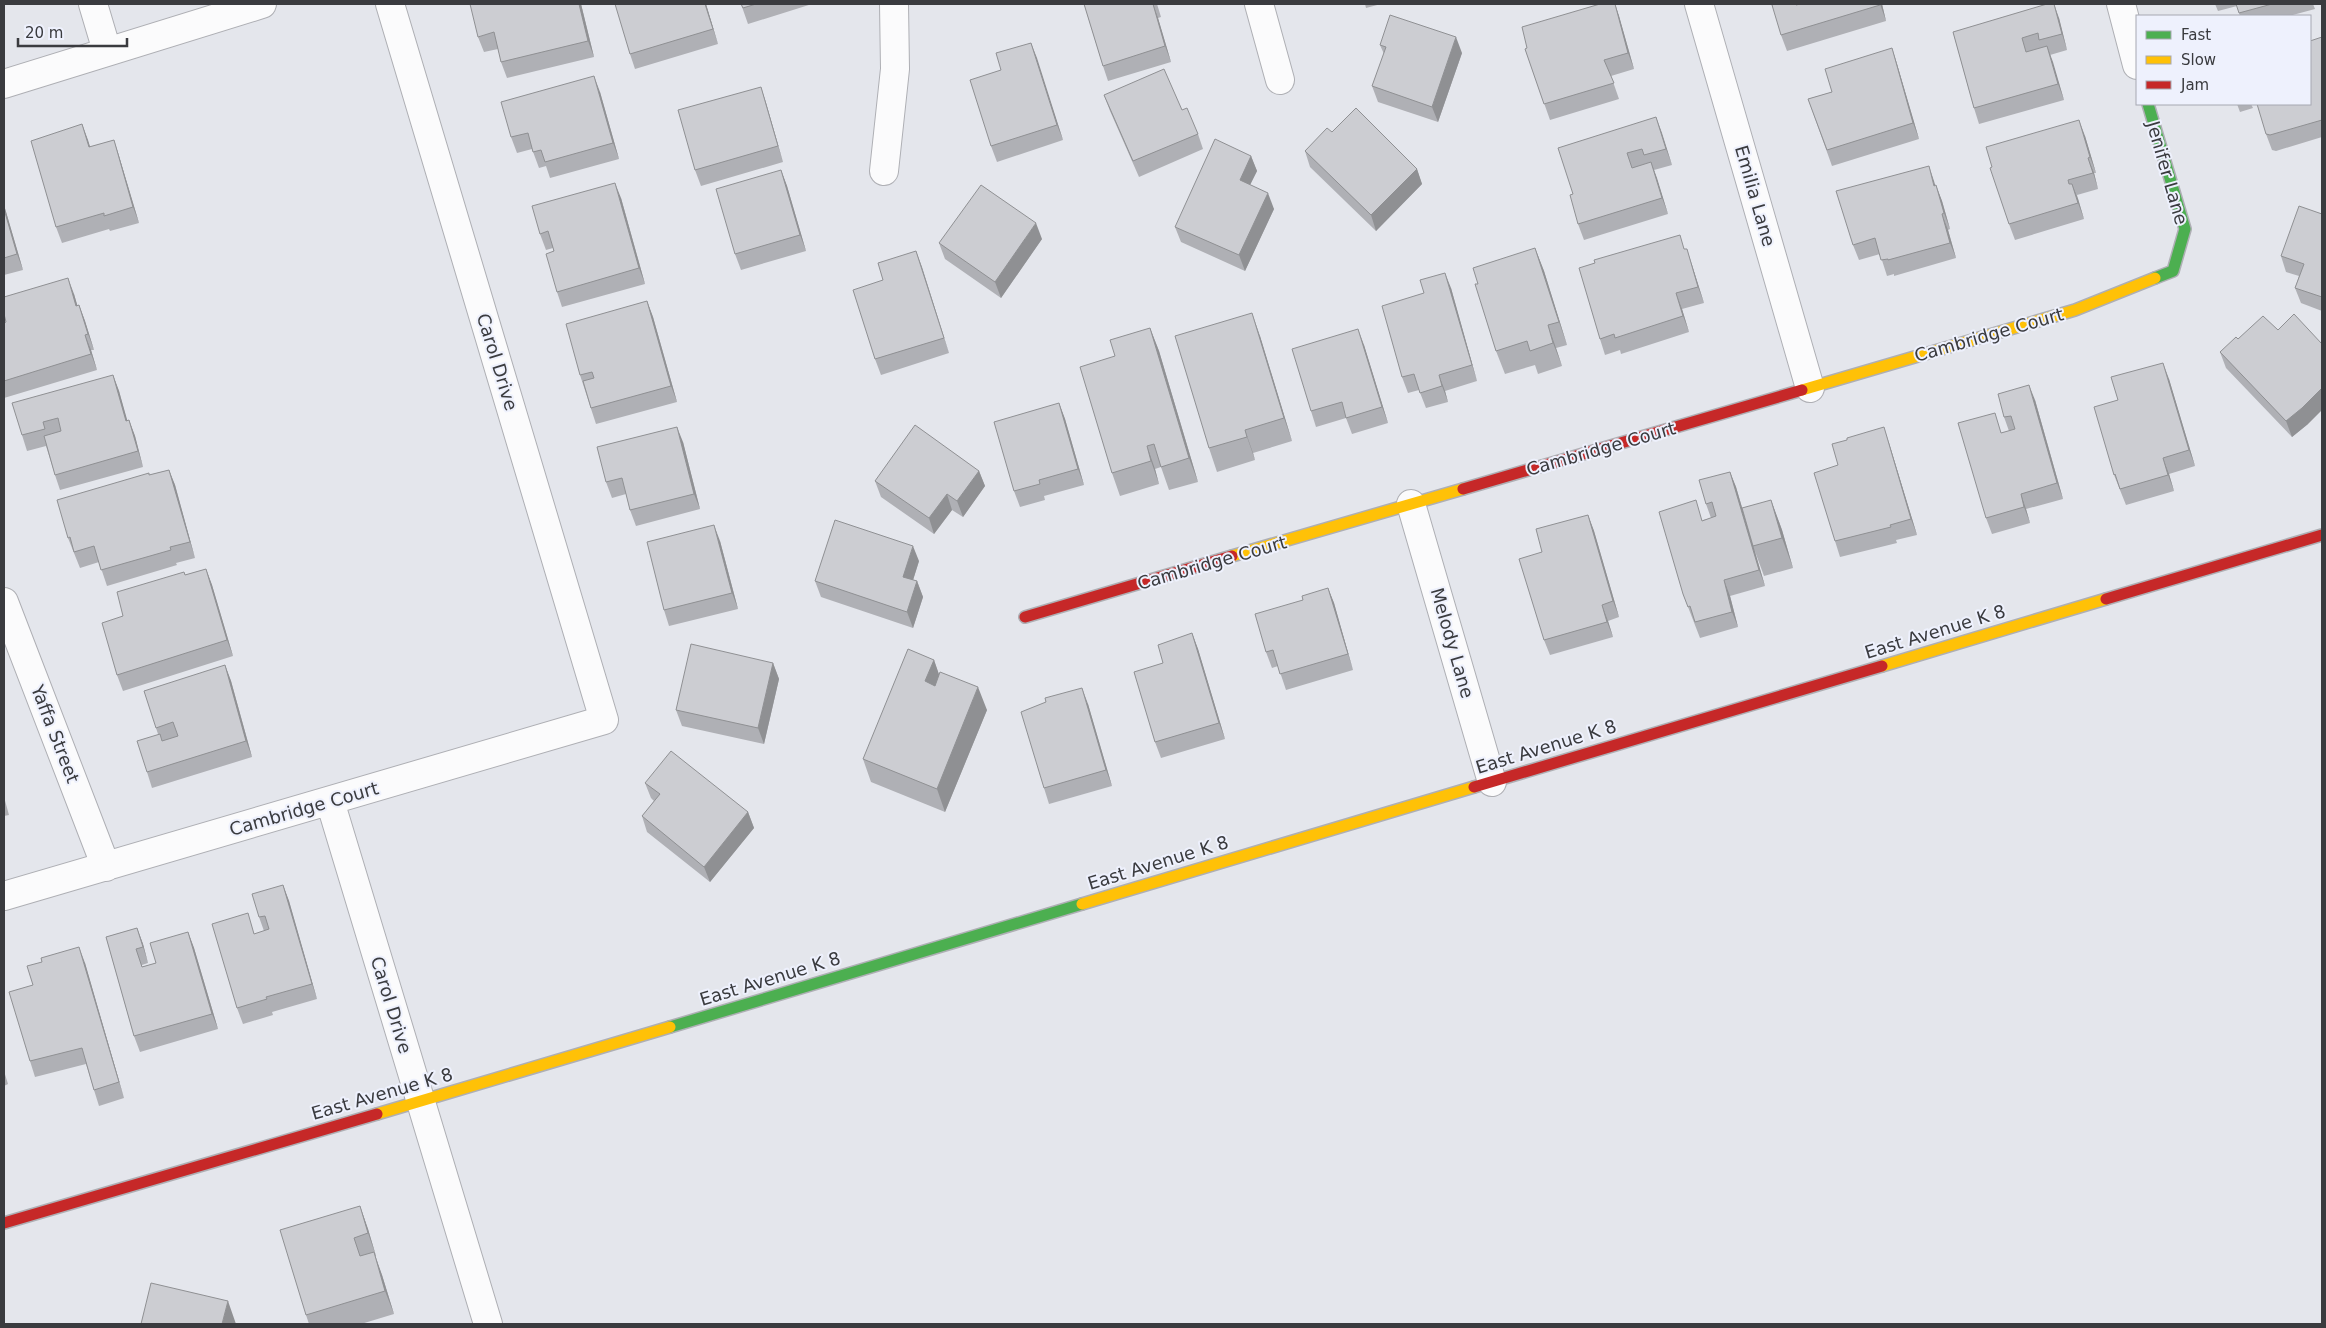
<svg xmlns="http://www.w3.org/2000/svg" width="2326" height="1328" font-family="'DejaVu Sans',sans-serif">
<style>
.lines{fill:none;stroke-linecap:round;stroke-linejoin:round}
.street-casing{stroke:#aeafb4;stroke-width:30}
.fast-casing{stroke:#aeafb4;stroke-width:14}
.slow-casing{stroke:#aeafb4;stroke-width:14}
.jam-casing{stroke:#aeafb4;stroke-width:14}
.street{stroke:#fbfbfc;stroke-width:28}
.fast{stroke:#4caf50;stroke-width:11}
.slow{stroke:#ffc107;stroke-width:11}
.jam{stroke:#c62828;stroke-width:11}
.wall{fill:#afb0b5}
.shaded-wall{fill:#8f9093}
.building{fill:#cccdd2;stroke:#8f9093}
.labels{text-anchor:middle;stroke-width:4;stroke-linejoin:round;paint-order:stroke}
.street-label{font-size:18px;fill:#3a3b3f;stroke:#eef1fd}
</style>
<rect width="100%" height="100%" fill="#e4e6ec"/>
<g class="lines">
<defs>
<path id="street" d="M93 4 107 51
M1259 4 1280 80
M1699 4 1810 388
M2121 4 2137 65
M4 84 262 4
M884 171 895 69 894 4
M1411 504 1492 782
M4 602 106 867
M330 801 488 1324
M4 896 604 720 390 4"/>
<path id="fast" d="M2148 104 2185 229 2173 271 2155 278
M670 1027 1082 904"/>
<path id="slow" d="M1802 390 2075 310 2155 278
M1232 556 1463 489
M1882 666 2106 599
M1082 904 1474 787
M377 1114 670 1027"/>
<path id="jam" d="M1463 489 1802 390
M2106 599 2322 535
M1025 617 1232 556
M1474 787 1882 666
M4 1223 377 1114"/>
</defs>
<use href="#street" class="street-casing"/>
<use href="#fast" class="fast-casing"/>
<use href="#slow" class="slow-casing"/>
<use href="#jam" class="jam-casing"/>
<use href="#street" class="street"/>
<use href="#fast" class="fast"/>
<use href="#slow" class="slow"/>
<use href="#jam" class="jam"/>
</g>
<path class="wall" d="M581 4 594 57 507 78 501 62 498 49 484 52 478 37Z
M706 4 718 44 635 69 630 54Z
M741 4H812L748 24Z
M1084 4H1157L1161 17 1158 18 1171 62 1108 81 1103 66Z
M1365 4H1381L1366 8Z
M1600 4H1615L1619 16 1634 69 1611 76 1619 99 1550 120 1525 49 1527 48Z
M1882 4 1886 21 1787 51 1781 35 1796 5Z
M2215 4H2313L2315 9 2289 16H2240L2237 6 2218 11Z
M2059 18 2067 50 2050 55 2064 100 1979 124 1974 108 1953 32Z
M2322 37V137L2276 151 2272 150 2266 134 2310 104Z
M1031 43 1063 140 997 162 991 146 1001 70Z
M1380 45 1462 53 1438 122 1378 102 1372 86 1384 54Z
M1892 48 1897 64 1919 139 1832 166 1808 99 1832 92Z
M761 87 766 103 783 162 701 186 695 170Z
M600 92 619 159 550 178 546 166 539 168 532 149 517 153 511 137Z
M1104 95 1182 110 1198 134 1203 149 1139 177 1110 111Z
M2237 104H2251L2253 108 2240 112Z
M1656 117 1672 165 1654 170 1668 214 1584 240 1578 224 1573 194Z
M82 124 90 147 114 140 119 156 139 223 110 231 109 229 62 243 56 227Z
M1332 132 1417 169 1422 184 1376 231 1310 167 1305 151Z
M2085 136 2096 173H2094L2098 189 2077 195 2084 219 2015 240 2009 224Z
M1251 156 1257 171 1250 185 1274 209 1245 271 1181 242 1175 227Z
M781 170 787 186 806 251 741 270 735 254Z
M1936 186 1942 201 1950 229 1948 230 1956 258 1894 276V274L1887 276 1880 254 1859 260 1853 245Z
M621 198 645 284 562 307 557 292 553 248 546 250 540 234Z
M4 205 23 270 4 275Z
M2322 214V311L2301 303 2295 288 2299 276 2286 272 2281 256Z
M1042 239 1001 298 945 259 939 243Z
M1535 248 1544 271 1567 345 1556 348 1562 366 1538 374 1535 365 1505 374 1496 351 1478 284Z
M1685 249 1692 265 1704 303 1682 309 1689 332 1621 354 1620 350 1605 355 1600 339Z
M916 251 949 353 881 375 875 359 883 280Z
M1451 288 1477 381 1445 391 1448 402 1426 408 1419 390 1408 393 1402 377Z
M74 294 77 305H79L85 321 94 350H91L97 370 4 398V323Z
M647 301 653 317 677 402 596 424 580 375Z
M1150 328 1159 351 1198 482 1169 490 1161 467 1155 469 1159 484 1120 496 1112 473 1115 356Z
M2278 330 2308 424 2292 437 2226 368 2220 352 2238 339Z
M1260 336 1292 441 1253 453 1255 460 1217 472 1209 448Z
M1364 345 1388 423 1352 434 1346 418 1316 427 1311 411Z
M113 375 119 391 127 421 129 420 135 436 143 467 60 490 55 475 46 446 27 451 22 435Z
M2169 379 2195 466 2169 474 2174 491 2126 505 2114 475 2118 400Z
M2035 400 2063 499 2026 509 2030 523 1992 534 1986 518 2002 433 2009 431 2004 417Z
M1059 403 1065 419 1084 485 1044 496 1045 500 1020 507 1014 491Z
M683 442 700 509 636 526 630 510 626 494 612 498 606 482Z
M1889 443 1917 535 1896 540 1897 543 1840 557 1835 541 1838 465Z
M169 470 175 485 195 558 176 563 177 565 107 586 99 562 80 568 68 538 149 475Z
M979 471 985 486 963 517 952 510 934 534 881 497 875 481Z
M1730 472 1736 487 1765 586 1730 596 1738 627 1700 638 1683 594 1703 520 1711 518 1706 504Z
M1771 500 1782 530 1793 568 1764 576 1753 546Z
M1588 515 1594 531 1619 617 1608 621 1613 637 1550 655 1544 640 1542 552Z
M720 541 738 609 669 626 664 610Z
M919 561 913 580 917 581 923 597 913 628 821 597 815 581Z
M206 569 212 585 233 656 123 691 117 675 123 616 185 575Z
M1328 588 1334 603 1353 670 1286 690 1278 666 1272 668 1266 652 1303 600Z
M1192 633 1198 649 1225 739 1161 758 1155 742 1163 663Z
M934 660 939 675 987 710 945 812 871 782 863 759Z
M773 663 779 679 764 744 682 726 676 710Z
M225 665 231 681 252 757 152 788 147 772 158 734 156 728Z
M1046 702 1088 704 1112 786 1049 804 1044 788Z
M645 783 748 812 754 828 710 882 647 832 642 816 654 801 651 798Z
M4 797 9 815 4 816Z
M283 885 289 901 317 999 272 1012 273 1015 243 1024 237 1008 255 934 264 931 259 917Z
M137 928 143 944 148 963 142 965V967L156 963 188 932 194 948 218 1029 140 1052 134 1036 106 937Z
M85 963 124 1098 99 1106 94 1090 86 1064 35 1077 30 1061 33 985Z
M4 1071 8 1084 4 1086Z
M360 1206 368 1229 376 1256 375 1257 382 1275 394 1314 361 1324H309L306 1315Z"/>
<path class="shaded-wall" d="M579 4H581L594 57 588 41Z
M705 4H706L718 44 713 29Z
M1153 4 1158 18 1171 62 1165 46Z
M1615 4 1619 16 1634 69 1628 53Z
M1880 4H1882L1886 21Z
M2054 4 2059 18 2067 50 2062 34Z
M1456 37 1462 53 1438 122 1432 107Z
M1031 43 1037 58 1063 140 1057 125Z
M2047 46 2053 62 2064 100 2058 84Z
M1892 48 1897 64 1919 139 1913 123Z
M594 76 600 92 619 159 613 143Z
M761 87 766 103 783 162 778 146Z
M1656 117 1662 133 1672 165 1666 149Z
M2079 120 2085 136 2096 173 2090 157Z
M82 124 88 140 95 163 89 147Z
M114 140 119 156 139 223 133 207Z
M1251 156 1257 171 1245 195 1240 180Z
M2088 158 2094 173 2098 189 2093 173Z
M1651 162 1657 178 1668 214 1662 198Z
M1929 166 1934 181 1940 202 1934 186Z
M1417 169 1422 184 1376 231 1371 215Z
M781 170 787 186 806 251 800 235Z
M615 183 621 198 645 284 639 268Z
M2072 184 2078 199 2084 219 2078 203Z
M1936 185 1942 201 1950 229 1944 213Z
M1268 193 1274 209 1245 271 1239 255Z
M4 205 23 270 17 254 4 209Z
M1942 214 1948 230 1956 258 1950 243Z
M1036 223 1042 239 1001 298 995 282Z
M1535 248 1544 271 1567 345 1559 322Z
M1687 249 1692 265 1704 303 1698 287Z
M916 251 922 267 949 353 944 338Z
M1445 273 1451 288 1477 381 1472 365Z
M68 278 74 294 82 321 76 306Z
M1676 293 1682 309 1689 332 1683 316Z
M647 301 653 317 677 402 671 386Z
M79 305 85 321 94 350 88 334Z
M1252 313 1260 336 1292 441 1284 418Z
M1548 325 1556 348 1562 366 1553 343Z
M1150 328 1159 351 1198 482 1189 458Z
M1358 329 1364 345 1388 423 1382 407Z
M85 335 91 350 97 370 91 354Z
M2163 363 2169 379 2195 466 2189 450Z
M113 375 119 391 132 437 126 421Z
M1439 375 1445 391 1448 402 1442 386Z
M2029 385 2035 400 2063 499 2057 483Z
M2322 388V410L2308 424 2292 437 2286 421Z
M1059 403 1065 419 1084 485 1078 469Z
M129 420 135 436 143 467 138 451Z
M677 427 683 442 700 509 694 494Z
M1884 427 1889 443 1917 535 1911 519Z
M1245 430 1253 453 1255 460 1247 437Z
M1147 446 1155 469 1159 484 1151 461Z
M2163 458 2169 474 2174 491 2168 475Z
M169 470 175 485 195 558 190 542Z
M979 471 985 486 963 517 957 501Z
M1730 472 1736 487 1765 586 1759 570Z
M947 494 952 510 934 534 929 518Z
M2021 494 2026 509 2030 523 2024 507Z
M1771 500 1782 530 1793 568 1782 538Z
M1588 515 1594 531 1619 617 1613 601Z
M714 525 720 541 738 609 732 593Z
M913 546 919 561 909 593 903 577Z
M206 569 212 585 233 656 227 640Z
M1724 580 1730 596 1738 627 1732 612Z
M917 581 923 597 913 628 907 612Z
M1328 588 1334 603 1353 670 1348 654Z
M1602 605 1608 621 1613 637 1607 622Z
M1192 633 1198 649 1225 739 1219 723Z
M934 660 942 683 933 704 925 681Z
M773 663 779 679 764 744 758 728Z
M225 665 231 681 252 757 246 741Z
M978 687 987 710 945 812 937 789Z
M1082 688 1088 704 1112 786 1106 770Z
M748 812 754 828 710 882 704 867Z
M283 885 289 901 317 999 312 984Z
M137 928 143 944 148 963 143 947Z
M188 932 194 948 218 1029 212 1014Z
M79 947 85 963 124 1098 119 1082Z
M360 1206 368 1229 376 1256 368 1233Z
M374 1252 382 1275 394 1314 385 1291Z
M228 1301 236 1324H222Z"/>
<path class="building" d="M470 4H579L588 41 501 62 494 32 478 37Z
M615 4H705L713 29 630 54Z
M741 4H756L743 8Z
M1084 4H1153L1165 46 1103 66Z
M1600 4H1615L1628 53 1604 60 1614 83 1544 104 1525 49 1527 48 1522 27Z
M1775 4H1796V5L1800 4H1880V5L1781 35 1772 5Z
M2047 4H2054L2062 34 2039 40 2038 33 2022 38 2026 52 2047 46 2058 84 1974 108 1953 32Z
M2236 4H2272L2239 13Z
M1390 15 1456 37 1432 107 1372 86 1386 47 1380 45Z
M2322 37V120L2270 135 2266 134 2257 104H2310V41Z
M1031 43 1057 125 991 146 970 80 1001 70 996 53Z
M1892 48 1913 123 1827 150 1808 99 1832 92 1825 69Z
M1164 69 1182 110 1187 108 1198 134 1133 161 1104 95Z
M594 76 613 143 545 162 541 150 533 152 528 133 511 137 501 102Z
M761 87 778 146 695 170 678 110Z
M1356 108 1417 169 1371 215 1305 151 1327 128 1332 132Z
M1656 117 1666 149 1644 155 1642 149 1627 153 1632 168 1651 162 1662 198 1578 224 1570 195 1573 194 1558 148Z
M2079 120 2090 157 2088 158 2093 173 2068 180 2069 184H2072L2078 203 2009 224 1990 168 1992 167 1986 147Z
M82 124 89 147 114 140 133 207 104 216V213L56 227 31 141Z
M1215 139 1251 156 1240 180 1268 193 1239 255 1175 227Z
M1929 166 1934 186 1936 185 1944 213 1942 214 1950 243 1888 260V259L1881 260 1875 238 1853 245 1836 191Z
M781 170 800 235 735 254 716 189Z
M615 183 639 268 557 292 546 254 554 251 548 231 540 234 532 206Z
M981 185 1036 223 995 282 939 243Z
M2299 206 2322 214V297L2295 288 2304 264 2281 256Z
M4 209 17 254 4 258Z
M1680 235 1684 249H1687L1698 287 1676 293 1683 316 1615 338 1614 334 1600 339 1579 268 1595 263 1594 260Z
M1535 248 1559 322 1548 325 1553 343 1530 351 1527 341 1496 351 1475 284H1478L1473 268Z
M916 251 944 338 875 359 853 290 883 280 878 263Z
M1445 273 1472 365 1439 375 1442 386 1420 393 1414 374 1402 377 1382 306 1424 293 1420 280Z
M68 278 76 306 79 305 88 334 85 335 91 354 4 381V323L6 322 4 314V297Z
M647 301 671 386 591 408 583 381 594 378 592 372 580 375 566 324Z
M1252 313 1284 418 1245 430 1247 437 1209 448 1175 336Z
M2294 314 2322 344V388L2302 408 2286 421 2220 352 2236 337 2238 339 2263 316 2278 330Z
M1150 328 1189 458 1161 467 1154 444 1147 446 1151 461 1112 473 1080 367 1115 356 1110 340Z
M1358 329 1382 407 1346 418 1342 402 1311 411 1292 349Z
M2163 363 2189 450 2163 458 2168 475 2120 489 2115 474 2114 475 2094 407 2118 400 2111 377Z
M113 375 126 421 129 420 138 451 55 475 44 436 61 431 58 418 43 422 45 429 22 435 12 403Z
M2029 385 2057 483 2021 494 2024 507 1986 518 1958 423 1995 413 2001 433 2015 429 2011 416 2004 417 1998 394Z
M1059 403 1078 469 1039 480 1040 484 1014 491 994 422Z
M915 425 979 471 957 501 947 494 929 518 875 481Z
M677 427 694 494 630 510 622 478 606 482 597 447Z
M1884 427 1911 519 1890 525 1891 527 1835 541 1814 473 1838 465 1832 444 1847 440V438Z
M169 470 190 542 170 547 171 550 101 570 94 546 74 552 70 537 68 538 57 500 149 473V475Z
M1730 472 1759 570 1724 580 1732 612 1695 622 1690 606 1688 607 1683 594 1659 512 1696 500 1702 521 1716 516 1712 502 1706 504 1699 480Z
M1771 500 1782 538 1753 546 1742 508Z
M1588 515 1613 601 1602 605 1607 622 1544 640 1519 559 1542 552 1536 529Z
M835 520 913 546 903 577 917 581 907 612 815 581Z
M714 525 732 593 664 610 647 542Z
M206 569 227 640 117 675 102 623 123 616 117 592 184 572 185 575Z
M1328 588 1348 654 1280 674 1273 650 1266 652 1255 614 1303 600 1302 596Z
M1192 633 1219 723 1155 742 1134 672 1163 663 1158 645Z
M691 644 773 663 758 728 676 710Z
M908 649 934 660 925 681 935 686 940 672 978 687 937 789 863 759Z
M225 665 246 741 147 772 137 741 160 734 162 741 178 736 173 722 156 728 144 691Z
M1082 688 1106 770 1044 788 1021 712 1046 702 1045 698Z
M671 751 748 812 704 867 642 816 660 794 645 783Z
M283 885 312 984 266 997 267 999 237 1008 212 924 248 913 254 934 269 929 265 916 259 917 252 894Z
M137 928 143 947 136 949 142 967 156 963 150 943 188 932 212 1014 134 1036 106 937Z
M79 947 119 1082 94 1090 82 1048 30 1061 9 992 33 985 27 966 42 962 41 958Z
M360 1206 368 1233 354 1238 360 1256 374 1252 385 1291 306 1315 280 1230Z
M151 1283 228 1301 222 1324H141Z"/>
<g class="labels">
<g class="street-label">
<text transform="translate(2167 173) rotate(74)" y="6">Jenifer Lane</text>
<text transform="translate(1755 196) rotate(74)" y="6">Emilia Lane</text>
<text transform="translate(1989 335) rotate(-16)" y="6">Cambridge Court</text>
<text transform="translate(497 362) rotate(73)" y="6">Carol Drive</text>
<text transform="translate(1601 449) rotate(-16)" y="6">Cambridge Court</text>
<text transform="translate(1212 563) rotate(-16)" y="6">Cambridge Court</text>
<text transform="translate(1935 632) rotate(-17)" y="6">East Avenue K 8</text>
<text transform="translate(1452 643) rotate(74)" y="6">Melody Lane</text>
<text transform="translate(55 734) rotate(69)" y="6">Yaffa Street</text>
<text transform="translate(1546 747) rotate(-17)" y="6">East Avenue K 8</text>
<text transform="translate(304 809) rotate(-16)" y="6">Cambridge Court</text>
<text transform="translate(1158 863) rotate(-17)" y="6">East Avenue K 8</text>
<text transform="translate(770 979) rotate(-17)" y="6">East Avenue K 8</text>
<text transform="translate(391 1005) rotate(73)" y="6">Carol Drive</text>
<text transform="translate(382 1094) rotate(-16)" y="6">East Avenue K 8</text>
</g>
</g>
<rect width="2326" height="1328" fill="none" stroke="#3a3b3f" stroke-width="10"/>
<rect x="2136" y="15" width="175" height="90" fill="#eef1fd" stroke="#a6a8b1"/>
<rect x="2146" y="31" width="25" height="8" fill="#4caf50" stroke="#a6a8b1"/>
<text x="2181" y="40" font-size="15" fill="#3a3b3f">Fast</text>
<rect x="2146" y="56" width="25" height="8" fill="#ffc107" stroke="#a6a8b1"/>
<text x="2181" y="65" font-size="15" fill="#3a3b3f">Slow</text>
<rect x="2146" y="81" width="25" height="8" fill="#c62828" stroke="#a6a8b1"/>
<text x="2181" y="90" font-size="15" fill="#3a3b3f">Jam</text>
<path d="M18 38v8h109v-8" fill="none" stroke="#3a3b3f" stroke-width="2.5"/>
<text x="25" y="38" font-size="15" fill="#3a3b3f" stroke="#eef1fd" stroke-width="4" paint-order="stroke">20 m</text>
</svg>
